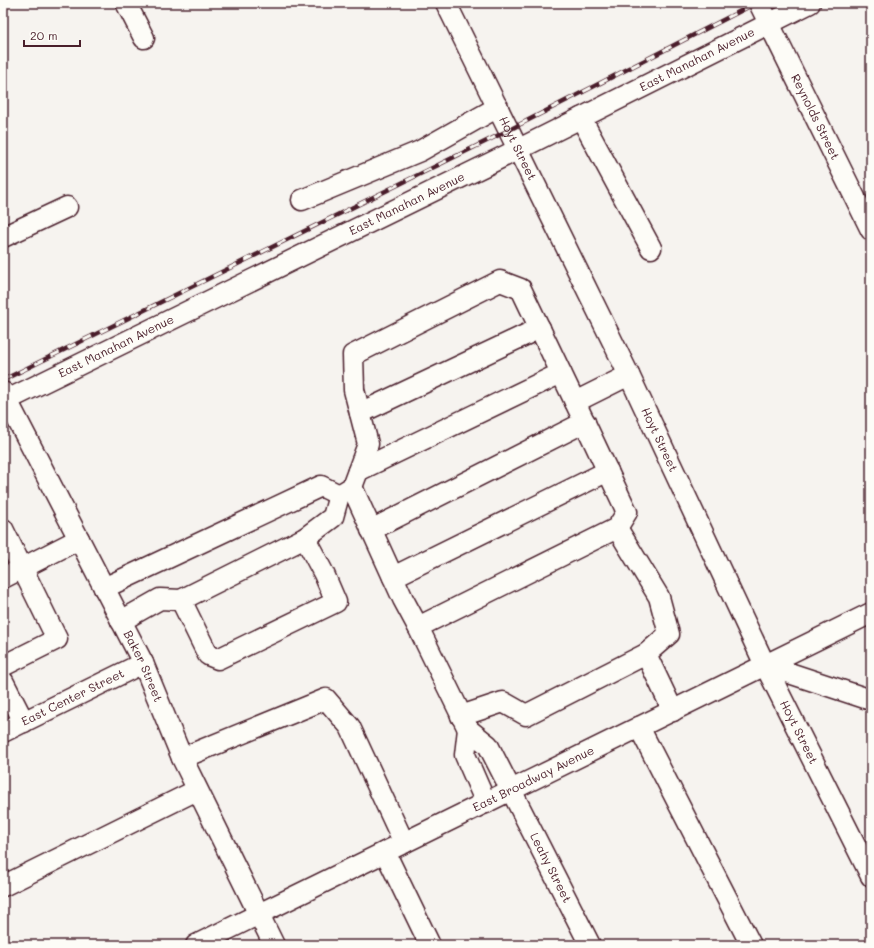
<svg xmlns="http://www.w3.org/2000/svg" width="874" height="948" font-family="Mali,sans-serif">
<style>
.lines{fill:none;stroke-linecap:round;stroke-linejoin:round}
.minor-casing{stroke:#4a1f2b;stroke-width:23}
.minor{stroke:#fdfcf7;stroke-width:20}
.rail-casing{stroke:#4a1f2b;stroke-width:4.5}
.rail{stroke:#fdfcf7;stroke-width:3;stroke-dasharray:9;stroke-linecap:butt}
.labels{text-anchor:middle;stroke-width:3;stroke-linejoin:round;paint-order:stroke}
.street-label{font-size:12px;fill:#4a1f2b;stroke:#fdfcf7}
</style>
<rect width="100%" height="100%" fill="#f6f3ef"/>
<filter id="ink" filterUnits="userSpaceOnUse"><feTurbulence type="fractalNoise" baseFrequency=".025" numOctaves="2"/><feDisplacementMap in="SourceGraphic" scale="8" xChannelSelector="R" yChannelSelector="G"/><feConvolveMatrix kernelMatrix="1 2 1 2 8 2 1 2 1" color-interpolation-filters="sRGB"/></filter>
<g filter="url(#ink)">
<g class="lines">
<defs>
<g id="minor">
<path d="M126 3 144 38"/>
<path id="s1" d="M446 3 629 375 765 665 871 876"/>
<path id="s2" d="M759 3 871 230"/>
<path d="M581 118 651 248"/>
<path d="M302 200 420 151 498 107"/>
<path d="M3 237 67 207"/>
<path id="s3" d="M3 392 143 663 182 758 274 945"/>
<path id="s4" d="M3 402 519 149 810 3"/>
<path d="M360 413 540 328"/>
<path d="M358 471 561 373"/>
<path d="M352 487 403 599 418 627"/>
<path d="M3 529 57 639 3 666"/>
<path d="M371 530 585 422"/>
<path d="M393 577 608 471"/>
<path d="M3 578 79 539"/>
<path d="M104 588 321 486 339 495"/>
<path d="M181 600 208 655 218 659 336 602 324 574 305 538"/>
<path d="M121 621 160 599 181 600 305 538 333 517 339 495 352 487 368 444 354 390 353 355 500 281 521 289 575 402 629 375"/>
<path d="M646 654 673 711"/>
<path d="M765 665 871 700"/>
<path d="M3 681 24 722"/>
<path d="M461 716 503 702 526 715 646 654 669 634 659 597 617 528"/>
<path d="M639 727 751 945"/>
<path d="M468 729 418 627 617 528 627 512 575 402"/>
<path id="s5" d="M3 732 143 663"/>
<path d="M182 758 326 699 350 727 404 843"/>
<path id="s6" d="M486 803 465 755 468 729 488 745 590 945"/>
<path d="M385 852 430 945"/>
<path d="M3 886 197 790"/>
<path id="s7" d="M196 945 871 613"/>
</g>
</defs>
<use href="#minor" class="minor-casing"/>
<use href="#minor" class="minor"/>
<defs>
<path id="rail" d="M3 380 509 130 756 3"/>
</defs>
<use href="#rail" class="rail-casing"/>
<use href="#rail" class="rail"/>
</g>
</g>
<g class="labels">
<g class="street-label">
<text dy="4" stroke="none"><textPath href="#s4" startOffset="774">East Manahan Avenue</textPath></text>
<text dy="4" stroke="none"><textPath href="#s2" startOffset="127">Reynolds Street</textPath></text>
<text dy="4" stroke="none"><textPath href="#s1" startOffset="162">Hoyt Street</textPath></text>
<text dy="4" stroke="none"><textPath href="#s4" startOffset="450">East Manahan Avenue</textPath></text>
<text dy="4" stroke="none"><textPath href="#s4" startOffset="126">East Manahan Avenue</textPath></text>
<text dy="4" stroke="none"><textPath href="#s1" startOffset="486">Hoyt Street</textPath></text>
<text dy="4" stroke="none"><textPath href="#s3" startOffset="308">Baker Street</textPath></text>
<text dy="4" stroke="none"><textPath href="#s5" startOffset="78">East Center Street</textPath></text>
<text dy="4" stroke="none"><textPath href="#s1" startOffset="810">Hoyt Street</textPath></text>
<text dy="4" stroke="none"><textPath href="#s7" startOffset="376">East Broadway Avenue</textPath></text>
<text dy="4" stroke="none"><textPath href="#s6" startOffset="242">Leahy Street</textPath></text>
</g>
</g>
<rect width="874" height="948" fill="none" stroke="#fdfcf7" stroke-width="16"/>
<rect x="8" y="8" width="858" height="932" fill="none" stroke="#4a1f2b" stroke-width="1.5" filter="url(#ink)"/>
<path d="M24 40v6h56v-6" fill="none" stroke="#4a1f2b" stroke-width="2"/>
<text x="30" y="40" font-size="12" fill="#4a1f2b" stroke="#fdfcf7" stroke-width="3" paint-order="stroke">20 m</text>
</svg>
